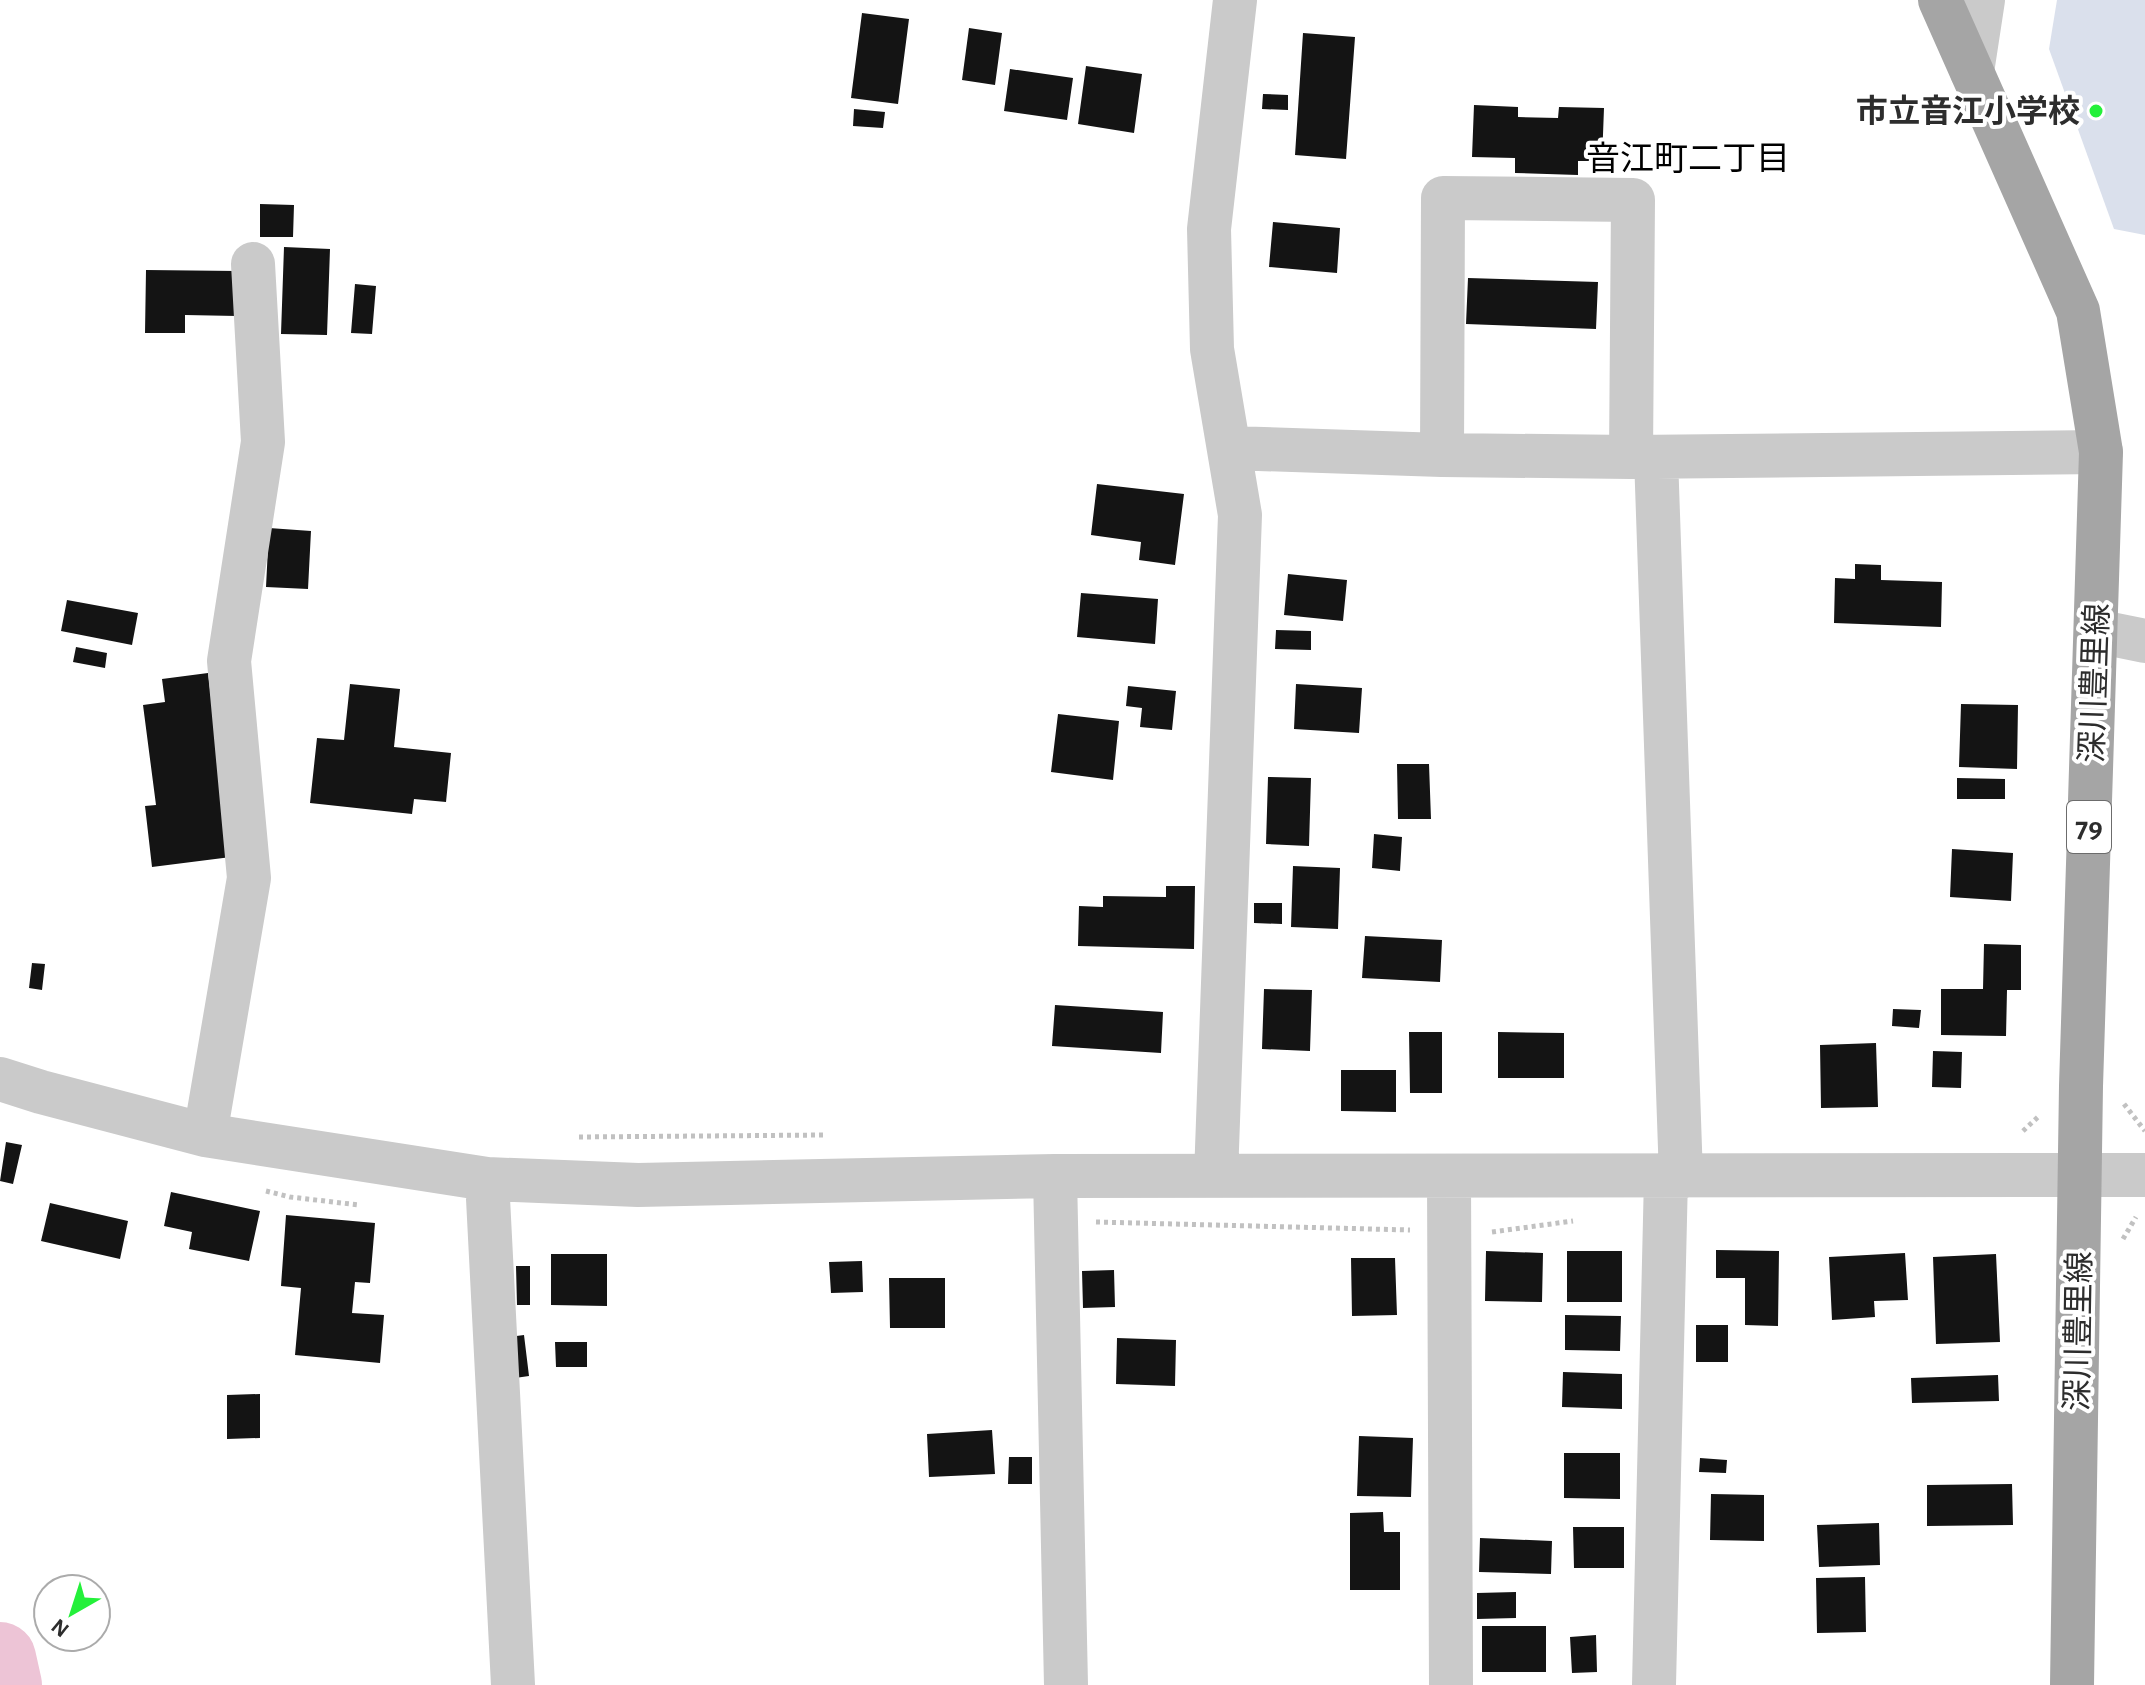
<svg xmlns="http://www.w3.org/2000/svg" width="2145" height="1685" font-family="'Alegreya Sans','Noto Sans JP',sans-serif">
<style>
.green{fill:#dae0ec}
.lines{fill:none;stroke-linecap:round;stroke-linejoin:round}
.river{stroke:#edc4d6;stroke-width:72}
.building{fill:#141414}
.path{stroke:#c1c1c1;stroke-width:5;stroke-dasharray:4 4;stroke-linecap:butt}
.minor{stroke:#cacaca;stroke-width:44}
.major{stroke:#a5a5a5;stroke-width:44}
.poi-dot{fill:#24f03a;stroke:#fff;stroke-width:3}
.labels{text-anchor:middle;stroke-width:8;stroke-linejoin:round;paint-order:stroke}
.shield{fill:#fff;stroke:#6c6c6c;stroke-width:2}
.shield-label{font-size:30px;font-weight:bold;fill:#2d2d2d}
.poi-label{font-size:32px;font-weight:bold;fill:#2d2d2d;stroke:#fff;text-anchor:end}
.street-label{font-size:32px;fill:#2d2d2d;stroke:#fff}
.neighbourhood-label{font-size:34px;fill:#000;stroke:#fff}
</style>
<rect width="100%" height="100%" fill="#fff"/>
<path class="green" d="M2057 0H2145V235L2114 229 2049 49Z"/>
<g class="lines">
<path class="river" d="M0 1658 6 1685"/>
</g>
<path class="building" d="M862 13 909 19 898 104 851 98Z
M969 28 1002 33 995 85 962 80Z
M1303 33 1355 37 1346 159 1295 155Z
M1086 66 1142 74 1134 133 1078 124Z
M1010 69 1073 78 1067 120 1004 111Z
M1263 94 1288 95V110L1262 109Z
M1474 105 1518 107V117L1558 118 1559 107 1604 108 1602 161H1578V175L1515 173V158L1472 157Z
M854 109 885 112 883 128 853 126Z
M260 204 294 205 293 237H260Z
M1273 222 1340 228 1337 273 1269 267Z
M284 247 330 249 327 335 281 334Z
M146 270 237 271V316L185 315V333H145Z
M1468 278 1598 282 1596 329 1466 324Z
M355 284 376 286 372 334 351 333Z
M1097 484 1184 494 1175 565 1139 560 1141 542 1091 535Z
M269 528 311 531 308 589 266 587Z
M1855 564 1881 565V580L1942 582 1941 627 1834 623 1835 578 1855 579Z
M1288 574 1347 580 1343 621 1284 615Z
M1081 593 1158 599 1155 644 1077 637Z
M67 600 138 613 132 645 61 631Z
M1276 630 1311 631V650L1275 649Z
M76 647 107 653 105 668 73 662Z
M208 673 231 857 152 867 145 806 156 805 143 705 165 702 162 679Z
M350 684 400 689 394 747 451 753 446 802 414 799 412 814 310 803 317 738 344 740Z
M1296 684 1362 688 1359 733 1294 729Z
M1128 686 1176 691 1172 730 1140 727 1142 708 1126 706Z
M1961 704 2018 705 2017 769 1959 767Z
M1058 714 1119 721 1113 780 1051 772Z
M1397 764H1429L1431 819H1398Z
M1268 777 1311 778 1309 846 1266 844Z
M1957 778 2005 779V799H1957Z
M1374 834 1402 837 1400 871 1372 868Z
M1952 849 2013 853 2011 901 1950 897Z
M1293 866 1340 868 1338 929 1291 927Z
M1166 886H1195L1194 949 1078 946 1079 906 1103 907V896L1166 897Z
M1254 903H1282V924L1254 923Z
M1365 936 1442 940 1440 982 1362 978Z
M1984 944 2021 945V990H2007L2006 1036 1941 1035V989H1983Z
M32 963 45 964 42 990 29 988Z
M1264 989 1312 990 1310 1051 1262 1049Z
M1055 1005 1163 1012 1161 1053 1052 1046Z
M1893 1009 1921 1010 1919 1028 1892 1026Z
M1409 1032H1442V1093H1410Z
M1498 1032 1564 1033V1078H1498Z
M1876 1043 1878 1107 1821 1108 1820 1045Z
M1933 1051 1962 1052 1961 1088 1932 1087Z
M1341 1070H1396V1112L1341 1111Z
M6 1142 22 1145 13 1184 0 1181Z
M171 1192 260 1211 249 1261 189 1249 192 1232 164 1226Z
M50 1203 128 1221 120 1259 41 1241Z
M286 1215 375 1223 370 1283 355 1282 352 1313 384 1315 380 1363 295 1355 301 1288 281 1286Z
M1716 1250 1779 1251 1778 1326 1745 1325V1278H1716Z
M1486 1251 1543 1253 1542 1302 1485 1301Z
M1567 1251H1622V1302H1567Z
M1905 1253 1908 1300 1874 1301 1875 1317 1832 1320 1829 1257Z
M551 1254H607V1306L551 1305Z
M1996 1254 2000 1342 1936 1344 1933 1257Z
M1351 1258H1395L1397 1315 1352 1316Z
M862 1261 863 1292 831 1293 829 1262Z
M516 1266H530V1305H517Z
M1114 1270 1115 1307 1083 1308 1082 1271Z
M889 1278H945V1328H890Z
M1565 1315 1621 1316 1620 1351 1565 1350Z
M1696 1325H1728V1362H1696Z
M524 1335 529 1376 515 1378 509 1337Z
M1117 1338 1176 1340 1175 1386 1116 1384Z
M555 1342H587V1367H556Z
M1563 1372 1622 1374V1409L1562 1407Z
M1998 1375 1999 1401 1912 1403 1911 1378Z
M260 1394V1438L227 1439V1395Z
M992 1430 995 1474 929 1477 927 1434Z
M1359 1436 1413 1438 1411 1497 1357 1496Z
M1564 1453H1620V1499L1564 1498Z
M1009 1457H1032V1484H1008Z
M1700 1458 1727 1460 1726 1473 1699 1472Z
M2012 1484 2013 1525 1927 1526V1485Z
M1711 1494 1764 1495V1541L1710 1540Z
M1383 1512 1384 1532H1400V1590H1350V1513Z
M1879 1523 1880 1565 1819 1567 1817 1525Z
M1573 1527H1624V1568H1574Z
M1480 1538 1552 1541 1551 1574 1479 1572Z
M1865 1577 1866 1632 1817 1633 1816 1578Z
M1516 1592V1618L1477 1619V1593Z
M1482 1626H1546V1672H1482Z
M1596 1635 1597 1672 1572 1673 1570 1637Z"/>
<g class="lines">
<path class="path" d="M2124 1104 2145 1131
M2023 1131 2039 1116
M579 1137 825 1135
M266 1191 290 1197 359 1205
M1096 1222 1410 1230
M1492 1232 1573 1221
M2123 1239 2136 1217"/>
<path class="minor" d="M1972 72 1983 0
M1230 448 1442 455 1631 457 2101 452
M1442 455 1443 198 1633 200 1631 457
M1656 457 1681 1177
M2096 631 2145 641
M0 1079 41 1092 205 1135 487 1179 638 1185 1055 1176 2145 1175
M205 1135 249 878 229 661 263 442 253 264
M1055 1176 1066 1685
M1216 1176 1240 515 1212 349 1209 229 1235 0
M1449 1177 1451 1685
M487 1179 513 1685
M1654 1685 1666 1177"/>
<path class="major" d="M1940 0 2078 311 2101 452 2081 1086 2072 1685"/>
</g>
<circle class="poi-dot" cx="2096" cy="111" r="8"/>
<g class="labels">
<rect class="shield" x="2067" y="801" width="44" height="52" rx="6"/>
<g class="shield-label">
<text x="2089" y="837">79</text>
</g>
<g class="poi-label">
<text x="2080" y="122">市立音江小学校</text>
</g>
<g class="street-label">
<text transform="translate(2094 683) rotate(-88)" y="11">深川豊里線</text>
<text transform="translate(2078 1331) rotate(-89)" y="11">深川豊里線</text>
</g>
<g class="neighbourhood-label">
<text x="1688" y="170">音江町二丁目</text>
</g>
</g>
<g transform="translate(72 1613) rotate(219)"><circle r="38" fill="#ffffff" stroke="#ababab" stroke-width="2"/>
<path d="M0-6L14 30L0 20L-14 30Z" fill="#24f03a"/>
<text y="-12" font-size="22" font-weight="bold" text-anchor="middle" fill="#2d2d2d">N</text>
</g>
</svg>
